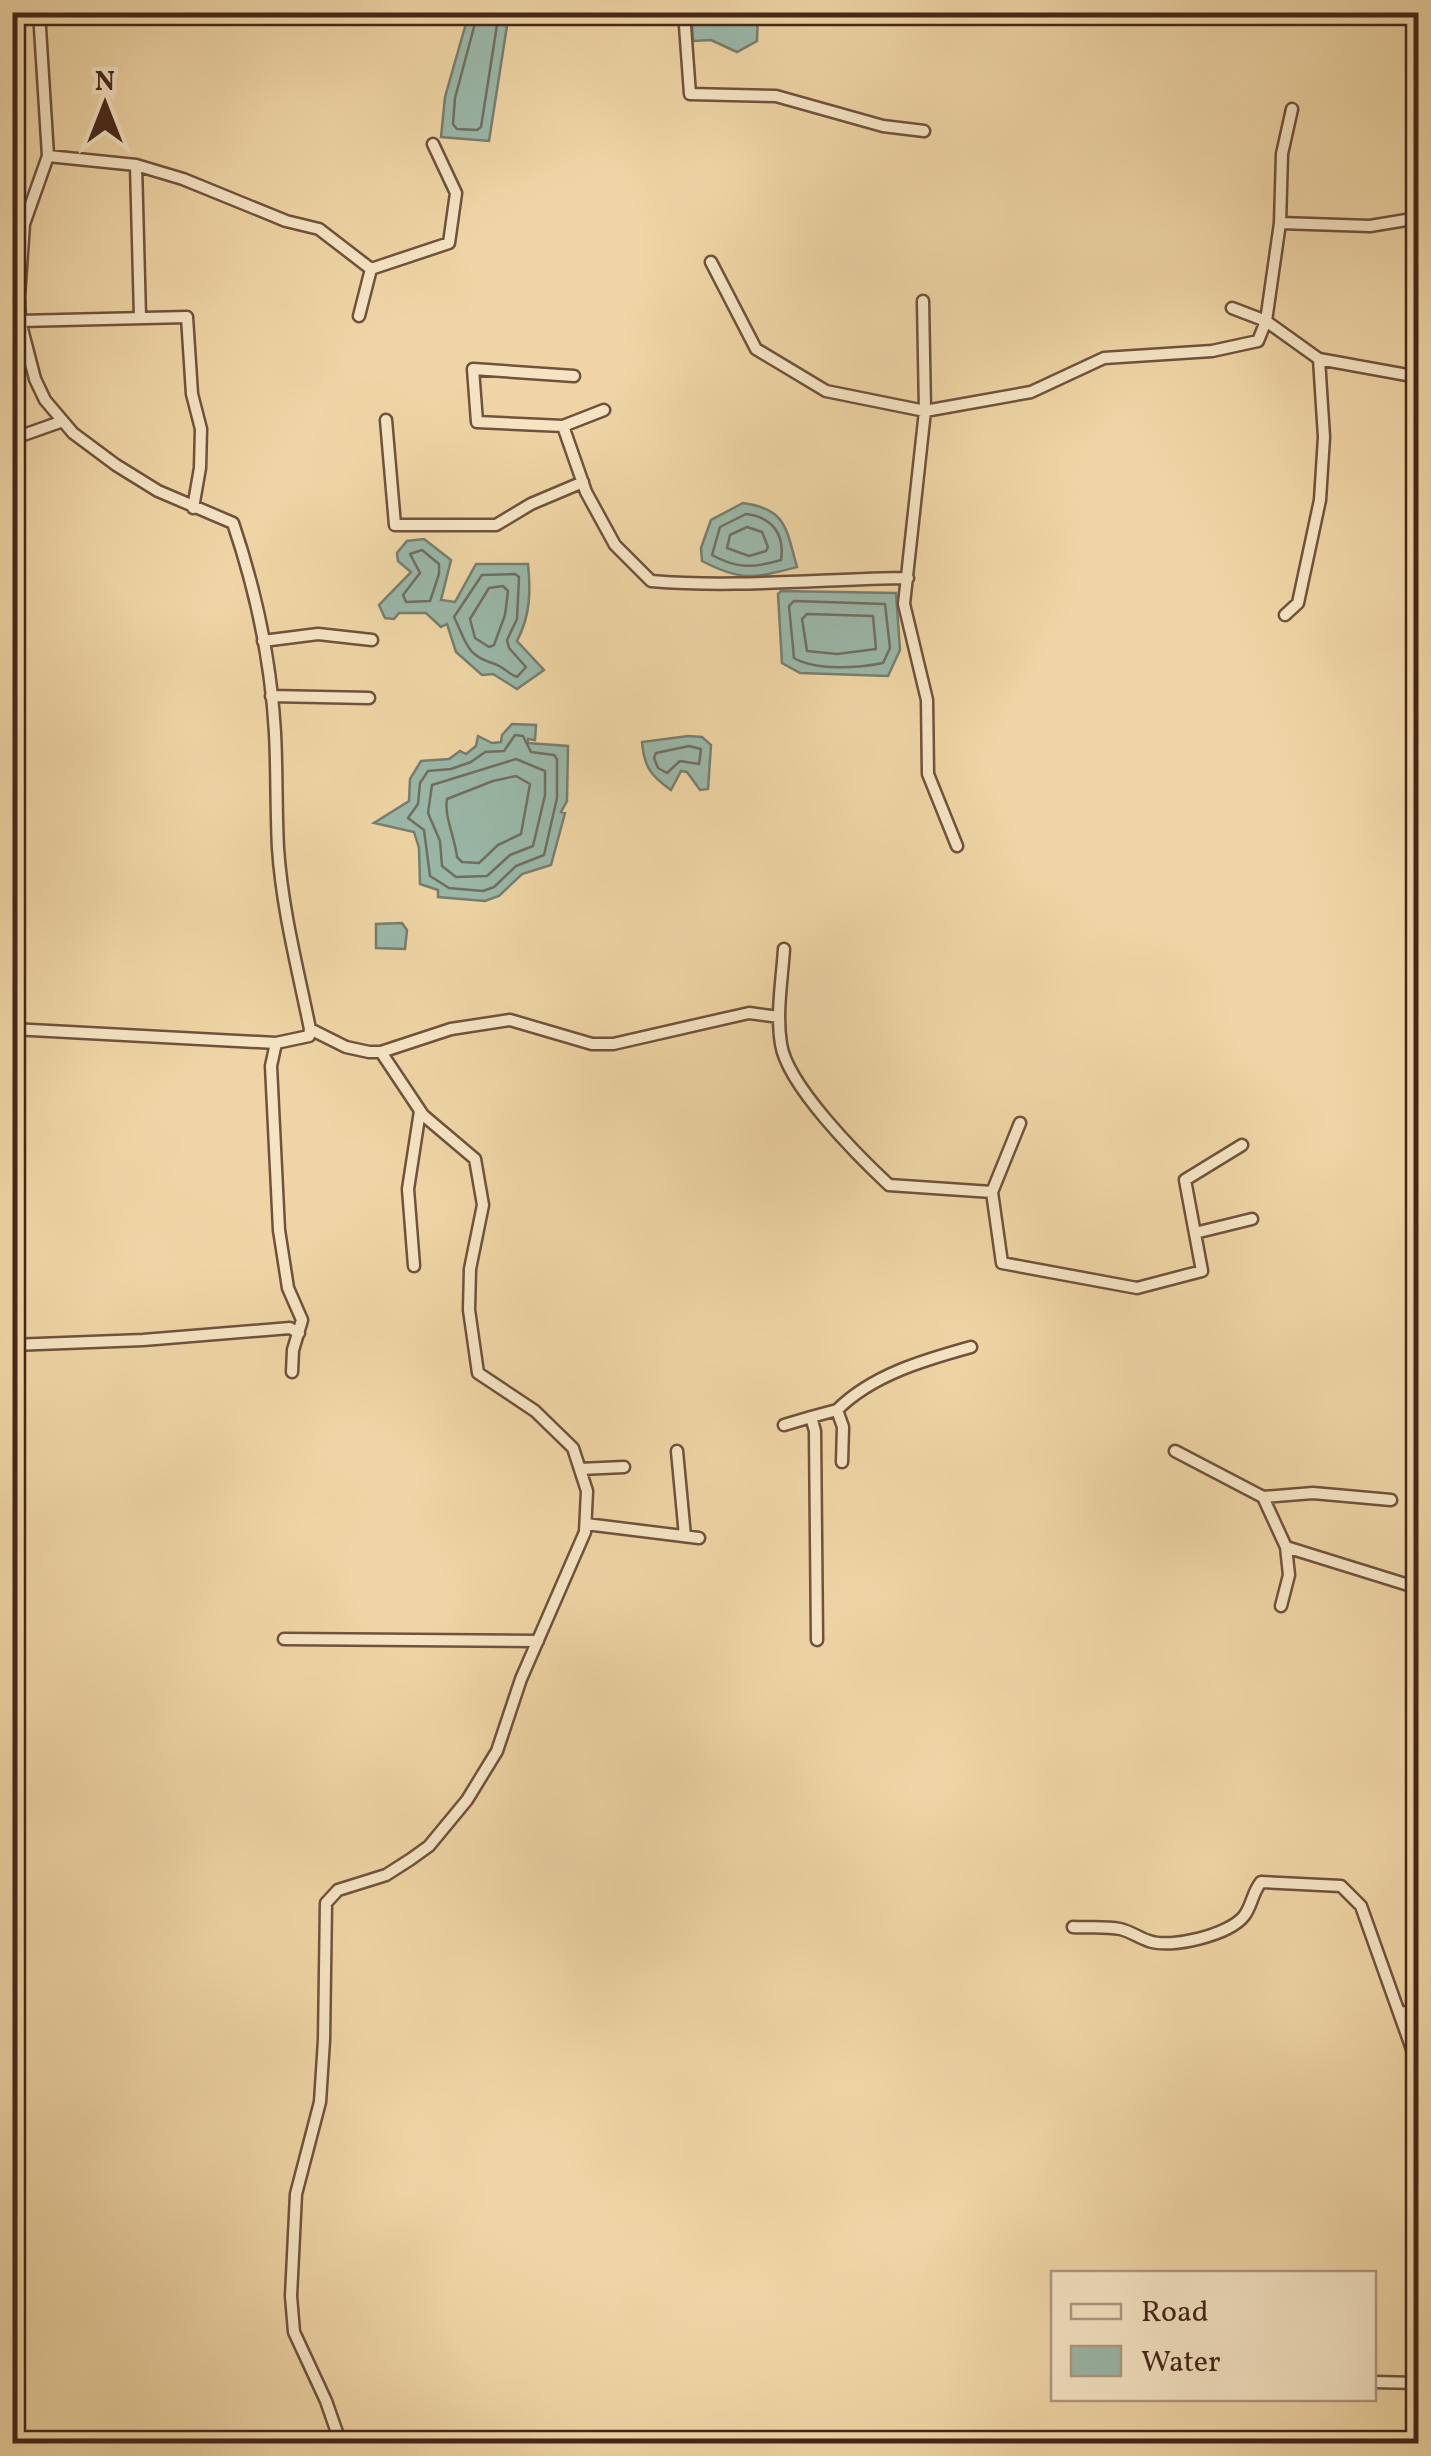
<svg xmlns="http://www.w3.org/2000/svg" width="1431" height="2456" font-family="Vollkorn,serif">
<style>
.water{fill:#9ab8a9;stroke:#787e6f;stroke-width:2.5}
.lines{fill:none;stroke-linecap:round;stroke-linejoin:round}
.shore{stroke:#706f61;stroke-width:2.5}
.street-casing{stroke:#70523c;stroke-width:15}
.street{stroke:#f5e4c4;stroke-width:10}
</style>
<rect width="100%" height="100%" fill="#efd5a5"/>
<filter id="stains"><feTurbulence type="fractalNoise" baseFrequency=".002" numOctaves="4"/><feColorMatrix values="0 0 0 0 .2 0 0 0 0 .09 0 0 0 0 .02 0 0 0 .5 -.17"/></filter>
<radialGradient id="worn" r=".72"><stop offset=".6" stop-color="#630" stop-opacity="0"/><stop offset="1" stop-color="#630" stop-opacity=".3"/></radialGradient>
<path class="water" d="M469 13H509L489 141 441 137 445 97Z
M691 13H758L757 41 737 52 711 40 693 41Z
M743 503C787 509 786 529 797 567 755 578 742 582 702 561L701 548 711 520Z
M424 539 451 560 441 600 455 602 476 564H528C531 593 530 616 517 641L544 670 517 689 493 674 482 675 456 652 447 624 441 627 426 613H399L394 619 385 618 379 605 411 572 398 561 397 553 407 541Z
M781 591 896 593 900 650 888 676 800 673 782 663 778 594Z
M512 724 536 725 535 740 528 739V743L568 746 567 801 561 812 565 813 551 865 522 874 499 896 485 901 438 897V890L420 884 419 848 414 832 374 823 409 801 410 779 421 761 449 759 460 751 466 754 476 746 478 736 492 743 501 742 502 735Z
M688 736 702 737 711 745 708 789 700 790 687 772 681 771 671 790C651 776 644 767 642 742Z
M402 923 407 930 405 949 376 948V924Z"/>
<g class="lines">
<path class="shore" d="M478 12 455 98 453 124 457 129 477 130 481 127 499 12
M746 514C772 517 785 534 781 560 754 568 737 569 712 555L720 527Z
M747 527 762 532 768 547 766 551 749 556 727 548 730 535Z
M422 550 439 564V574L430 601 406 602 403 595 420 573 410 554Z
M482 575 515 574 519 577 517 619 507 640 509 648 526 667 517 677C509 674 503 667 495 664 465 655 467 643 454 617Z
M503 586 508 591 505 615 494 645 489 647 475 638 470 619 489 588Z
M794 601 885 604 890 648 883 663C858 668 816 671 794 658L789 606Z
M807 614 873 616 876 649 837 654 807 651 802 619Z
M515 735 523 736 531 752 554 755 557 759V798L544 855 516 866 494 887 483 891 449 888 430 876 424 830 408 818 418 804 420 783 428 771 451 769 471 762 485 752 504 751Z
M689 746 701 749 699 764 680 761 667 773 658 768 654 758 656 753Z
M516 759 545 771V795L533 846 510 855 487 876 456 877 442 866 440 841 428 813 432 785Z
M516 776 530 784 521 834 498 845 479 863 462 862 457 857C455 837 444 817 447 799L493 781Z"/>
<defs>
<path id="street" d="M39 12 48 156 24 224 19 297 20 321 35 379 45 400 73 433 116 465 158 491 233 523C256 591 271 662 275 733 277 771 276 810 278 848 282 909 298 970 310 1029L346 1047 369 1052H381L451 1029 510 1020 592 1044H613L749 1013 779 1017
M684 12 690 94 776 96 883 126 924 131
M48 156 136 165 183 179 286 221 319 229 371 269 449 243 456 193 433 144
M136 165 140 317
M1280 223 1370 226 1418 218
M711 262 756 349 826 391 925 411 904 604 927 700 928 774 957 846
M923 301 925 411 1031 392 1104 358 1212 351 1258 341 1266 321 1280 223 1282 154 1292 109
M1232 308 1266 321 1319 359
M359 316 371 269
M20 321 187 317 192 394 201 429 200 468 193 508
M604 410 563 426 586 492 615 545 651 581C736 588 822 579 908 578
M386 420 395 525H496L531 504 583 482
M563 426 477 422 473 369 574 376
M12 439 63 421
M1285 615 1298 603 1320 500 1324 437 1319 359 1418 377
M263 641 318 634 372 640
M271 696 369 698
M784 949C782 980 776 1013 781 1044 787 1085 858 1156 889 1185L992 1192 1020 1123
M12 1029 276 1043 309 1036 310 1029
M276 1043 271 1066 279 1230 288 1288 302 1320 293 1350 292 1372
M992 1192 1002 1263 1137 1288 1202 1271 1185 1180 1242 1145
M1195 1233 1252 1219
M414 1266 408 1189 420 1111
M12 1345 143 1340 290 1328 299 1333
M837 1410C872 1375 924 1360 971 1347
M784 1425 811 1417
M677 1451 685 1536
M1175 1451 1263 1497 1286 1547 1418 1588
M580 1469 624 1467
M1263 1497 1313 1493 1391 1500
M586 1524 699 1538
M1281 1606 1289 1575 1286 1547
M284 1639 538 1641
M817 1640 815 1431 811 1417 837 1410 843 1427 842 1462
M1073 1927C1088 1928 1105 1926 1120 1929 1130 1931 1139 1938 1149 1941 1171 1949 1229 1935 1244 1916 1252 1906 1252 1893 1261 1882L1341 1886 1361 1906 1418 2066
M1401 2013 1418 2010
M1374 2382 1418 2383
M341 2444 326 2401 294 2332 291 2296 296 2194 320 2102 324 2040 326 1903 338 1890 386 1875 411 1859 429 1846 467 1800 497 1751 521 1679 585 1532 587 1491 573 1448 535 1411 478 1373 469 1310 470 1269 483 1205 475 1159 423 1115 381 1052"/>
</defs>
<use href="#street" class="street-casing"/>
<use href="#street" class="street"/>
</g>
<rect width="1431" height="2456" fill="none" stroke="#efd5a5" stroke-width="50"/>
<rect x="15" y="15" width="1401" height="2426" fill="none" stroke="#452619" stroke-width="5"/>
<rect x="25" y="25" width="1381" height="2406" fill="none" stroke="#452619" stroke-width="2.5"/>
<rect x="1051" y="2271" width="325" height="130" fill="#f5e4c4" stroke="#af9880" stroke-width="2.5"/>
<rect x="1071" y="2304" width="50" height="15" fill="#f5e4c4" stroke="#af9880" stroke-width="2.5"/>
<text x="1141" y="2321" font-size="30" fill="#452619">Road</text>
<rect x="1071" y="2346" width="50" height="30" fill="#9ab8a9" stroke="#af9880" stroke-width="2.5"/>
<text x="1141" y="2371" font-size="30" fill="#452619">Water</text>
<g transform="translate(105 105)" stroke="#f5e4c4" stroke-width="8" paint-order="stroke">
<path d="M0-8L18 38L0 25L-18 38Z" fill="#452619"/>
<text y="-15" font-size="28" font-weight="bold" text-anchor="middle" fill="#452619">N</text>
</g>
<rect width="100%" height="100%" filter="url(#stains)"/>
<rect width="100%" height="100%" fill="url(#worn)"/>
</svg>
